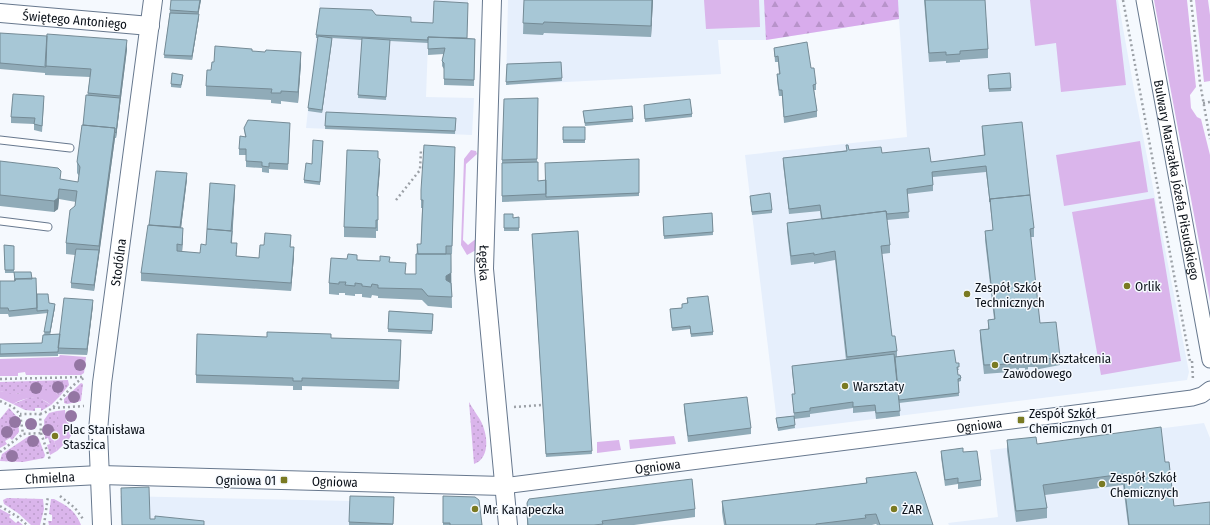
<svg xmlns="http://www.w3.org/2000/svg" width="1210" height="525" font-family="'Fira Sans Condensed',sans-serif">
<style>
.built{fill:#e6effc}
.grass{fill:#dab5eb}
.forest{fill:url(#forest-firs)}
.garden{fill:url(#garden-dots)}
.lines{fill:none;stroke-linecap:round;stroke-linejoin:round}
.service-casing{stroke:#67788e;stroke-width:9}
.minor-casing{stroke:#67788e;stroke-width:17}
.tertiary-casing{stroke:#67788e;stroke-width:20}
.path{stroke:#9ca1a7;stroke-width:2.5;stroke-dasharray:2 3;stroke-linecap:butt}
.service{stroke:#fff;stroke-width:7}
.minor{stroke:#fff;stroke-width:15}
.tertiary{stroke:#fff;stroke-width:18}
.tree{fill:#9476a3}
.wall{fill:#90abb8}
.shaded-wall{fill:#758b96}
.building{fill:#a7c7d6;stroke:#758b96}
.poi-dot{fill:#7a7a22;stroke:#f5f9fe;stroke-width:1.5}
.labels{text-anchor:middle;stroke-width:3;stroke-linejoin:round;paint-order:stroke}
.street-label{font-size:13px;fill:#0c121a;stroke:#f5f9fe}
.poi-label{font-size:13px;fill:#0c121a;stroke:#f5f9fe;text-anchor:start}
</style>
<defs>
<pattern id="forest-firs" width="22" height="20" patternUnits="userSpaceOnUse"><rect width="22" height="20" fill="#d8acec"/><path d="M5 1l3.5 6h-7zM16 11l3.5 6h-7z" fill="#b893ca"/></pattern>
<pattern id="garden-dots" width="8" height="8" patternUnits="userSpaceOnUse"><rect width="8" height="8" fill="#dab5eb"/><path d="M2 2h.1M6 6h.1" fill="none" stroke="#ba9bc9" stroke-width="1.8" stroke-linecap="round"/></pattern>
</defs>
<rect width="100%" height="100%" fill="#f5f9fe"/>
<path class="built" d="M320 0H468L467 44 428 43 426 97 474 98 472 135 306 128Z
M508 0H1118L1135 95 1189 372 1187 380 778 431 745 155 907 137 899 19 766 40H718L721 74 506 85Z
M1204 423 1210 438V525H949L948 523 998 517 990 450Z
M120 496 350 501 349 525H121Z"/>
<path class="grass" d="M704 0H759L760 27 706 29Z
M1030 0H1116L1126 85 1061 92 1056 43 1035 46Z
M1154 0H1187L1196 87 1190 95 1191 108 1197 117 1201 119 1210 155V301Z
M1195 0H1208L1210 15V81L1204 82Z
M1140 141 1148 192 1064 206 1056 155Z
M471 150 476 151 477 154 466 164 463 240 468 245 477 238 476 250 467 255 461 245 464 159Z
M1154 198 1181 361 1101 375 1072 212Z
M60 355 86 357 84 373 81 375H26L25 372 18 373V376H0V359L59 357Z
M32 390H52L60 396 51 405C39 395 27 396 13 404L0 398V391L17 394Z
M65 410 66 421 75 429 69 439 57 451 54 440 58 425 57 411Z
M674 436 676 444 630 449 629 440Z
M619 440 621 450 597 453V442Z"/>
<path class="forest" d="M764 0H898L899 19 766 40Z"/>
<path class="garden" d="M68 380 69 385 60 396C48 385 30 393 15 394 10 394 5 392 0 391V382Z
M81 383 83 384 81 401 67 404 64 403V399Z
M38 397 51 405 41 411V408H35V411L25 410 13 404 28 398Z
M469 402C473 410 482 420 484 429 488 441 488 459 474 464Z
M9 408 18 418 19 432 12 440 10 438 5 441 7 444 0 448V419Z
M57 411 59 423 54 440 57 451 50 455 47 445 50 444 48 438 45 439 44 420 49 413Z
M29 436 39 439 45 455 44 458 23 462 0 461 2 454Z
M7 498 43 499 44 509 40 525H31L18 513 4 504 3 500Z
M51 499H54C66 505 76 511 81 525H49L48 521H52V515L49 514Z
M0 509 11 515 9 517 16 523 18 521 23 525H0Z"/>
<g class="lines">
<defs>
<path id="service" d="M0 140 70 148
M0 221 48 227"/>
<g id="minor">
<path id="s1" d="M1144 0 1210 360"/>
<path id="s2" d="M503 486 1192 398 1202 395 1210 389"/>
</g>
<g id="tertiary">
<path id="s3" d="M492 0 484 269 508 525"/>
<path id="s4" d="M0 13 150 26"/>
<path id="s5" d="M0 480 100 475 503 486"/>
<path id="s6" d="M102 525 98 431 102 383 153 0"/>
</g>
</defs>
<use href="#service" class="service-casing"/>
<use href="#minor" class="minor-casing"/>
<use href="#tertiary" class="tertiary-casing"/>
<path class="path" d="M1123 0 1190 361
M1191 0 1200 83 1210 139
M1203 103 1210 102
M396 200 420 170 421 150
M1192 361 1193 380
M0 379 85 377
M0 401 13 407 20 414 23 434 41 433 40 414H20
M514 407 542 405
M53 408 84 406
M40 414C60 409 66 386 84 378
M41 433 50 460
M0 452 23 434
M60 496 75 508 83 519
M0 506 18 517 27 525
M44 525 48 496"/>
<use href="#service" class="service"/>
<use href="#minor" class="minor"/>
<use href="#tertiary" class="tertiary"/>
</g>
<g class="tree">
<circle cx="80" cy="365" r="6"/>
<circle cx="58" cy="387" r="6"/>
<circle cx="36" cy="388" r="6"/>
<circle cx="74" cy="397" r="6"/>
<circle cx="71" cy="416" r="6"/>
<circle cx="15" cy="422" r="6"/>
<circle cx="31" cy="424" r="6"/>
<circle cx="48" cy="430" r="6"/>
<circle cx="7" cy="432" r="6"/>
<circle cx="33" cy="441" r="6"/>
<circle cx="12" cy="456" r="6"/>
</g>
<path class="wall" d="M201 0 198 14 199 17 192 60 164 58 170 10Z
M524 0H653L651 37 544 33 543 35 523 34Z
M924 0H985L988 49V58L960 60V62L946 63V61L929 62Z
M376 15 411 22 467 38 475 39 474 86 444 85V69L442 66V61L444 54 428 55V43L390 41 386 100 358 98 362 40 332 38 322 113 308 111 318 38H316V35Z
M0 33 127 49 116 138H115L94 291 71 288V283L75 255 66 254V243L76 202 59 199 58 209 54 212 0 206V161L61 180 78 182 79 176 77 173V162L83 125 90 77 45 75V73L0 69Z
M774 48 811 68 816 84V90H814L817 111V117L784 123 782 96H779L777 80V74H779L778 62H775Z
M252 51 301 63 298 103 281 101V104L271 103V100L206 96V86L214 62Z
M561 62 562 81 506 85 507 64Z
M988 75 1011 88V91L989 92Z
M183 78 181 88 171 87V84Z
M538 98 537 162 538 181 545 180 639 159V196L502 202V160Z
M44 102 42 132 34 130V124L11 123V117Z
M644 105 692 114V117L645 122Z
M632 106 633 122 585 126 583 111Z
M326 112 456 118 455 134 325 129Z
M982 126 1034 228V237H1030L1040 323 1060 357V365L1034 370V367H1028V370L1025 371V368H1019V371H1017L1016 368 1010 369V372L984 374 980 338V330L988 329V320L994 319 985 240V231L993 230 986 172 933 177V191L907 194 909 218 887 220 890 245V253L882 254 892 336 897 351V357L956 363 959 370H957L958 375 961 378V381L958 382 959 396 899 403 900 416 876 419 875 411 853 413V408L810 414V417L794 419 795 428 778 431 776 418 794 416 792 394H795L792 372V366L846 360 835 260 814 264V262L791 265 787 231V223L821 219 820 211 789 214 783 164V158L849 150 882 153 931 162 984 155 982 132Z
M563 127H585V143H563Z
M244 128 290 129 288 170 269 169V173L262 172V168L246 167V155H239V149L245 136Z
M323 141 320 185 304 183V180Z
M455 155 452 254H451L452 308 428 306 422 300 378 298V296L372 295 371 298 362 297V294H355V296L345 295V293H339V295L329 294V283L347 259 390 262 406 274H416L417 244H421L422 208H421V200Z
M378 158 380 169 377 196 378 207V231H376V238L344 237V227Z
M187 179 181 228 183 236 182 252 200 253 206 245 235 191 232 243 237 252 236 256 259 258 264 245 291 243 290 247 294 256 291 291 141 281V273L149 225Z
M750 199 772 210V213L752 215Z
M712 213 713 235 664 239 663 217Z
M504 214 513 218 519 217V231H504Z
M578 231 592 454 546 457 532 234Z
M4 245 14 246V272L32 279 37 296 55 307 50 334H60L93 305 87 355 58 354V356L0 357V344L42 343 44 335 48 313 9 317 8 314H0V281H15L14 273H5Z
M687 298 713 332V335L691 337 690 329 672 331 670 309 682 308 687 303Z
M389 311 433 314 432 334 388 332Z
M331 338 401 349 399 389 302 386V390H293V386L196 383V375Z
M684 404 751 428V434L688 442 684 410Z
M1007 440 1037 444 1165 462 1174 506 1210 525H1128L1123 485 1045 495 1047 508V518L1016 522 1007 451Z
M941 451 963 452 981 480V486L958 489V484L945 486 941 457Z
M866 478 933 525H877L876 524 872 525H724L722 512V501L866 483Z
M443 496 482 525H443Z
M394 497 393 525H349V522Z
M527 503 695 509V517L634 525H527Z"/>
<path class="shaded-wall" d="M200 0H201L198 17V12Z
M652 0H653L651 37V26Z
M199 14V17L192 60V56Z
M332 38V41L322 113V110Z
M127 40V49L116 138V133L120 96Z
M301 52V63L298 103V92Z
M115 128V138L99 256V246Z
M380 159V169L377 207V196Z
M187 173V179L180 236V230Z
M235 185V191L231 251V243Z
M59 189V199L58 209 54 212V201Z
M183 228V236L182 253V245Z
M294 247V256L291 291V283Z
M99 250V256L94 291V285Z
M451 273V283L446 287V276Z
M93 300V305L87 355V349Z
M55 304V307L50 335V332Z"/>
<path class="building" d="M171 0H200L198 12 170 10Z
M524 0H652L651 26 544 22 543 24 523 23Z
M925 0H985L988 49 960 51V54L946 55V52L929 53Z
M434 1 468 3 467 38 428 37V40L316 35 320 8 372 10 376 15 411 17V22L433 23Z
M170 13 199 14 192 56 164 55Z
M0 33 47 36 46 67 0 63Z
M47 34 127 40 120 96 88 93 91 69 45 66Z
M318 36 332 38 322 110 308 108Z
M428 37 475 39 474 80 444 79V63L442 61 445 48 428 49Z
M362 38 390 40 386 97 358 95Z
M807 42 811 68H814L816 84 813 85 817 111 784 117 782 90H779L777 74H780L778 56 775 57 774 48Z
M215 46 252 49V51L265 52 266 50 301 52 298 92 281 91V93H271L272 89 206 86 207 70H211L212 62H214Z
M561 62 562 78 506 82 507 64Z
M172 73 183 75 181 85 171 84Z
M1010 73 1011 88 989 89 988 75Z
M13 94 44 96 42 126 34 124 35 118 11 117Z
M86 95 120 98 116 133 115 132V128L83 125Z
M538 98 537 159 502 160 504 99Z
M690 99 692 114 645 119 644 105Z
M632 106 633 119 585 123 583 111Z
M326 112 456 118 455 131 325 126Z
M248 120 290 123 288 164 269 163V167L262 166V162L246 161V149H239L240 136 246 137 244 128Z
M1022 122 1030 195 990 199V202L986 166 932 172 933 185 907 189 909 212 887 214 886 211 822 219 820 205 789 209 783 158 847 151 846 145H848L849 150 881 147 882 153 929 148 931 162 985 155 982 126Z
M82 125 115 128 99 246 66 243 70 210 75 206 77 191 59 189 58 198 54 201 0 195V161L58 168 61 171 60 179 78 182 80 167 77 162Z
M563 127H585V140H563Z
M313 140 323 141 320 182 304 180 306 163 312 164Z
M424 145 455 147 452 246H446V254H418L417 244H421L423 200H421V190Z
M347 150 378 151V158L380 159 377 196H378V220H376V228L344 227Z
M639 159V193L546 197 545 163Z
M538 162V181L546 180V194L502 196V163Z
M156 171 187 173 180 227 149 225Z
M210 183 235 185 231 231 207 229Z
M770 193 772 210 752 212 750 196Z
M1030 195 1034 228 1030 229 1040 323 1056 322 1060 357 1034 361V358L1028 359V362H1025V359L1019 360V363H1017L1016 360 1010 361V364L984 365 980 330 989 329 988 320 995 319 985 231 993 230 990 199Z
M886 211 890 245 881 246 892 336H895L897 351 847 357 835 251 814 255V253L791 256 787 223Z
M712 213 713 232 664 236 663 217Z
M504 214H513V218L519 217V228H504Z
M148 225 183 228 182 245 177 244V251L200 253 201 244 206 245 207 229 232 231 231 243H237L236 256 259 258 260 245H264L265 233 291 235 290 247H294L291 283 141 273Z
M578 231 592 451 546 454 532 234Z
M4 245 14 246V270H5Z
M76 249 99 250 94 285 71 283Z
M348 254 357 255V260L380 261V256L390 257 389 262 406 263 405 274H416V254H451V273L446 276V280L451 283 452 297 428 296 422 289 378 288V285L372 284 371 287 362 286V284L355 283V286L345 285 346 282H339V284L329 283 331 258 347 259Z
M14 272H31L32 279H15V281Z
M36 278 37 308 9 311 8 308H0V281H15V279Z
M37 294H48L49 303 55 304 50 332H44L48 310 37 311Z
M708 296 713 332 691 334 690 326 672 328 670 309 682 308V304L688 303 687 298Z
M64 298 93 300 87 349 58 348Z
M389 311 433 314 432 331 388 329Z
M267 332 331 334V338L401 340 399 381 302 378V381H293V378L196 375 197 334 267 337Z
M60 334 58 352 0 354V344L42 343 43 335Z
M954 350 956 363H959V367H957L958 375H960L961 378 958 379 959 393 899 400 895 357Z
M894 354 900 411 876 413 875 405 853 407V402L810 408V411L794 413 792 394H795L792 366Z
M747 397 751 428 688 436 684 404Z
M794 416 795 425 778 428 776 418Z
M1161 427 1165 462H1169L1174 506 1210 502V525H1129L1123 474 1043 485 1047 508 1016 511 1007 440 1036 437 1037 444Z
M963 448V452L977 451 981 480 958 483V478L945 480 941 451Z
M916 472 933 525H880L876 514 865 515 866 518 816 524V525H726L722 501 867 483 866 478Z
M692 479 695 509 602 521 603 524 594 525H528L527 514H528L527 503 529 499Z
M149 487 150 519H155V516L204 521V525H122L121 488Z
M350 496 394 497 393 524 349 522Z
M443 496 475 497 479 500 482 525H450V523H443Z"/>
<g class="poi-dot">
<circle cx="1127" cy="286" r="4"/>
<circle cx="967" cy="294" r="4"/>
<circle cx="995" cy="365" r="4"/>
<circle cx="845" cy="386" r="4"/>
<rect x="1017" y="416" width="8" height="8" rx="2"/>
<circle cx="55" cy="436" r="4"/>
<rect x="280" y="476" width="8" height="8" rx="2"/>
<circle cx="1102" cy="484" r="4"/>
<circle cx="475" cy="509" r="4"/>
<circle cx="894" cy="509" r="4"/>
</g>
<g class="labels">
<g class="street-label">
<text dy="5" stroke="none"><textPath href="#s4" startOffset="75">Świętego Antoniego</textPath></text>
<text dy="5" stroke="none"><textPath href="#s1" startOffset="183">Bulwary Marszałka Józefa Piłsudskiego</textPath></text>
<text dy="5" stroke="none"><textPath href="#s6" startOffset="264">Stodólna</textPath></text>
<text dy="5" stroke="none"><textPath href="#s3" startOffset="263">Łęgska</textPath></text>
<text dy="5" stroke="none"><textPath href="#s2" startOffset="480">Ogniowa</textPath></text>
<text dy="5" stroke="none"><textPath href="#s2" startOffset="156">Ogniowa</textPath></text>
<text dy="5" stroke="none"><textPath href="#s5" startOffset="50">Chmielna</textPath></text>
<text dy="5" stroke="none"><textPath href="#s5" startOffset="335">Ogniowa</textPath></text>
</g>
<g class="poi-label">
<text x="1135" y="291">Orlik</text>
<text x="975" y="292">Zespół Szkół<tspan x="975" dy="15">Technicznych</tspan></text>
<text x="1003" y="363">Centrum Kształcenia<tspan x="1003" dy="15">Zawodowego</tspan></text>
<text x="853" y="391">Warsztaty</text>
<text x="1029" y="418">Zespół Szkół<tspan x="1029" dy="15">Chemicznych 01</tspan></text>
<text x="63" y="434">Plac Stanisława<tspan x="63" dy="15">Staszica</tspan></text>
<text x="1110" y="482">Zespół Szkół<tspan x="1110" dy="15">Chemicznych</tspan></text>
<text x="276" y="485" text-anchor="end">Ogniowa 01</text>
<text x="483" y="514">Mr. Kanapeczka</text>
<text x="902" y="514">ŻAR</text>
</g>
</g>
</svg>
